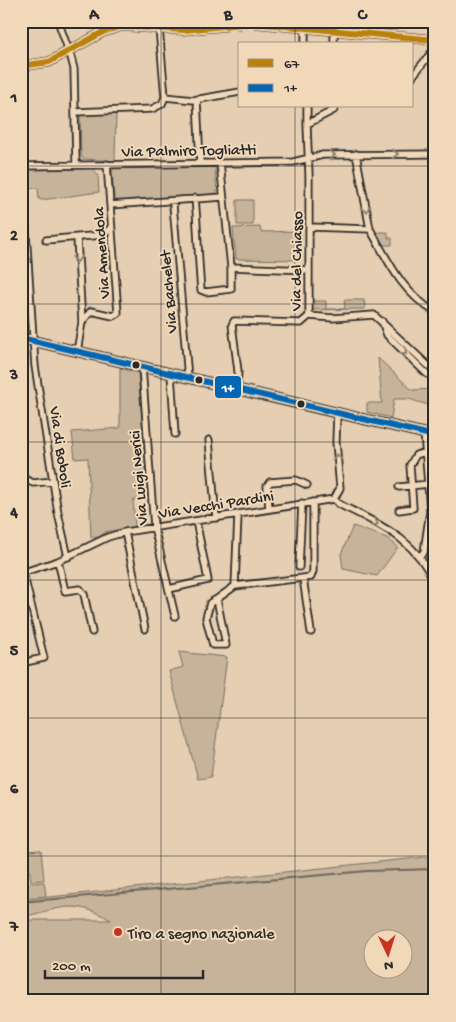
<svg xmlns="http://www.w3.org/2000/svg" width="456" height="1022" font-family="'Gochi Hand',sans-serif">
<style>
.green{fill:#c6b39a;stroke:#786f62;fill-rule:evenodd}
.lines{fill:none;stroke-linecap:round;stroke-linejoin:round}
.stream{stroke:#6e665b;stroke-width:2}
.minor-casing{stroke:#2b2b2b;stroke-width:9}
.secondary-casing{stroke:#2b2b2b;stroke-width:11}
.primary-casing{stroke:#2b2b2b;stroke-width:12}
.minor{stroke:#f1d8b9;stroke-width:5.5}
.secondary{stroke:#f1d8b9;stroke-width:8}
.primary{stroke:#f1d8b9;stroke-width:9}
.bus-1-casing{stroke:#f1d8b9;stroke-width:10}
.bus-2-casing{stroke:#f1d8b9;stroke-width:10}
.bus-1{stroke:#ba810d;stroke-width:6}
.bus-2{stroke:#0566b3;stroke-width:6}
.oneway{stroke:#8e8272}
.grid{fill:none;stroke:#2b2b2b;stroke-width:1;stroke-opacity:0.55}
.bus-dot{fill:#2b2b2b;stroke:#f1d8b9;stroke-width:2}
.poi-dot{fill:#c8321e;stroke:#f1d8b9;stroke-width:2}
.labels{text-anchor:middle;stroke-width:4;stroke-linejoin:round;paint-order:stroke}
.street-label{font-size:16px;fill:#2b2b2b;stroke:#f1d8b9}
.poi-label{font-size:16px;fill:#2b2b2b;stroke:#f1d8b9;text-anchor:start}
.line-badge{stroke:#f1d8b9;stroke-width:2}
.badge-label{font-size:14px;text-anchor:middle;font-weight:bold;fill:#fff}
.neatline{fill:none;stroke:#2b2b2b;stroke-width:2}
.grid-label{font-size:16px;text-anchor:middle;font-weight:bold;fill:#2b2b2b}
</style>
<rect width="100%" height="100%" fill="#e5ceb1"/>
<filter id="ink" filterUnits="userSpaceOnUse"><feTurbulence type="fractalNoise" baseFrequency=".02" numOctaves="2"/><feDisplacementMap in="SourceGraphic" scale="10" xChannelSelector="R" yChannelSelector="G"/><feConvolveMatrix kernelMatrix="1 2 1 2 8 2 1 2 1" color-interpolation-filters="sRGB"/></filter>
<g filter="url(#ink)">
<path class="green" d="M116 113 115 161 83 159 81 155 80 115Z
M215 167 217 194 121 202 114 199 112 171 115 168Z
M26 168H93L98 175 99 192 41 200 39 199 38 188 26 189 24 174Z
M237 200H253V225H237Z
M260 227 261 232 301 231V260L236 259 233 228Z
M379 232H388V238H392V245H381L376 235Z
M344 300H364L365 309 311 310V301H326V309H343L345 308Z
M378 358 412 390 435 389V413H431V406L409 399H394L391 418 367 412V403H382Z
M120 368 138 373 149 499 133 500 135 527 105 532 99 537 91 538 88 458 75 459 72 432 120 428Z
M353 526 387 538 398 547 377 576 343 569 341 554Z
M179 652 227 657 211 777 198 779 169 671 183 667Z
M41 850 44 880 31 881 27 851Z
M426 857H435V1001H21V920H111C75 900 64 907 27 916V908L21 909V900ZM374 940H404V970H374Z
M44 882 46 896 21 898V884Z"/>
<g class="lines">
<path class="stream" d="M21 902 367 871 435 869"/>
<defs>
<path id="minor" d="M58 21 71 57 74 69 76 164
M305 27V44
M334 44V31
M412 77 435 48
M165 97 194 100 240 92
M197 99 200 163
M307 106V124
M75 112 152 109 162 104 165 97 159 28
M356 154 370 229
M21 158 35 366 58 513 68 557
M220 163 231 267 309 270
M22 166 293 162 323 155 435 154
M195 198C198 229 198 259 201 290L206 292 231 289V267
M110 205 223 197
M173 205 188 378
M309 227 370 229C389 262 401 292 435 312
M46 240 79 237
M309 316 333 318 374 315 435 372
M382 321 387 335 427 374 435 376
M82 322 91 311 113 316 118 313 107 164
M77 352 82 322 77 239 79 237 104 235 111 227
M142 367 154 527 175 616
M171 374 175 434
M237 389 238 371 232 325 234 321 301 323 309 316V175L307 124 334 110V106
M209 440 216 518
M27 480 33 483 53 481
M399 487 429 484
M334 499 339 504C380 525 415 538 435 583
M269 508 267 486 270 482 296 480 307 485
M399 510 413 508 410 465 416 455 425 452
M125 532 145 629
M420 556 424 552 430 511 424 433
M58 561 65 591 80 589 84 594 92 632
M299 567 302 503
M21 573 58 561 108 537 125 532 334 499 340 488 336 442 337 412
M303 578 311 577 313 571V502
M235 586 303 578 311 632
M169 589 208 580 196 521
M217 599 210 603 206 618 213 645H226L217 599 235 586 238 515
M21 663 44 658 23 572"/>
<path id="secondary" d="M21 66 49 62 103 32 122 26 184 30 253 23 435 40"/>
<path id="primary" d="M21 338 435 436"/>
</defs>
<use href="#minor" class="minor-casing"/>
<use href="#secondary" class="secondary-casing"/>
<use href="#primary" class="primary-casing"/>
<use href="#minor" class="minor"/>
<use href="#secondary" class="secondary"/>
<use href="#primary" class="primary"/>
<defs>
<path id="bus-1" d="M21 66 49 62 103 32 122 26 184 30 253 23 435 40"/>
<path id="bus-2" d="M21 338 435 436"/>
</defs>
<use href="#bus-1" class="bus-1-casing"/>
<use href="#bus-2" class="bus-2-casing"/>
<use href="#bus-1" class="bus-1"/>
<use href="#bus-2" class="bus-2"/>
</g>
<defs><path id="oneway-chevron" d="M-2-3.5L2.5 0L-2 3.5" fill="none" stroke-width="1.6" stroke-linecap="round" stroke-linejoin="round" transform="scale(1.25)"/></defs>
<g class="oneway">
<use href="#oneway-chevron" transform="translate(395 154)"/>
<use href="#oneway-chevron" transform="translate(332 155) rotate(-2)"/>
<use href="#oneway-chevron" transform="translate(366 209) rotate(79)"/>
<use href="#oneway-chevron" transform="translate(77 259) rotate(86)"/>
<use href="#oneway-chevron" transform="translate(404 352) rotate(44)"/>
<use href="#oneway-chevron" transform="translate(337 457) rotate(-95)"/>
<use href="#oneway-chevron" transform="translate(375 523) rotate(28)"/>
</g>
</g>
<path class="grid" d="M161 21V1001M295 21V44M295 106V1001M21 166H435M21 304H435M21 442H435M21 580H435M21 718H435M21 856H435"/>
<g class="bus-dot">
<circle cx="136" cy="365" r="4.5"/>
<circle cx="199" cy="380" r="4.5"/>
<circle cx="301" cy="404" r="4.5"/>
</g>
<circle class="poi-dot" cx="118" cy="932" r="5"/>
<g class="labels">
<g class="street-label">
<text transform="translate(189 149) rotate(-1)" y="6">Via Palmiro Togliatti</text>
<text transform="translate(100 253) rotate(-94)" y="6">Via Amendola</text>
<text transform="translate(295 261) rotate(-89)" y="6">Via del Chiasso</text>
<text transform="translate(167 292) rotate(-95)" y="6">Via Bachelet</text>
<text transform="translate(62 447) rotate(82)" y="6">Via di Boboli</text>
<text transform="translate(137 478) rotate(-95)" y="6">Via Luigi Nerici</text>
<text transform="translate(216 503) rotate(-9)" y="6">Via Vecchi Pardini</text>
</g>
<g class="poi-label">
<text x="128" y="938">Tiro a segno nazionale</text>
</g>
</g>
<rect class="line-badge" x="214" y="375" width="28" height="24" rx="5" fill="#0566b3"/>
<g class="badge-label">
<text x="228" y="392">1+</text>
</g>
<rect width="456" height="1022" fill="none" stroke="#f1d8b9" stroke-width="55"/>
<rect x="238" y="42" width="175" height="65" fill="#f1d8b9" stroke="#a29380"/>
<rect x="248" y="59" width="25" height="8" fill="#ba810d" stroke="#a29380"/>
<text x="284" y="68" font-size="15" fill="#2b2b2b">67</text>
<rect x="248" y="84" width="25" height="8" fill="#0566b3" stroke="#a29380"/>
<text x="284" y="92" font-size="15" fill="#2b2b2b">1+</text>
<g transform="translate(388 954) rotate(176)"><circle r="24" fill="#f1d8b9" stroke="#a29380"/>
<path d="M0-4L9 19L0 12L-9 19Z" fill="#c8321e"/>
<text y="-8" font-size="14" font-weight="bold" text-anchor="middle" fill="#2b2b2b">N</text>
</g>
<path d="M45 970v8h158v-8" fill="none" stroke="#2b2b2b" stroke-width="2.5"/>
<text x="52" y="970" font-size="15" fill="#2b2b2b" stroke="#f1d8b9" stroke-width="4" paint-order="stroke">200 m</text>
<rect x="28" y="28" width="400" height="966" class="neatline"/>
<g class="grid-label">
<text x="94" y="19">A</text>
<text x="228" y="19">B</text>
<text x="362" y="19">C</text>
<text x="14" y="102">1</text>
<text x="14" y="240">2</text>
<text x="14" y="379">3</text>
<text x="14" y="517">4</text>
<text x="14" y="655">5</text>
<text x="14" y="793">6</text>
<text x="14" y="931">7</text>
</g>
</svg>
